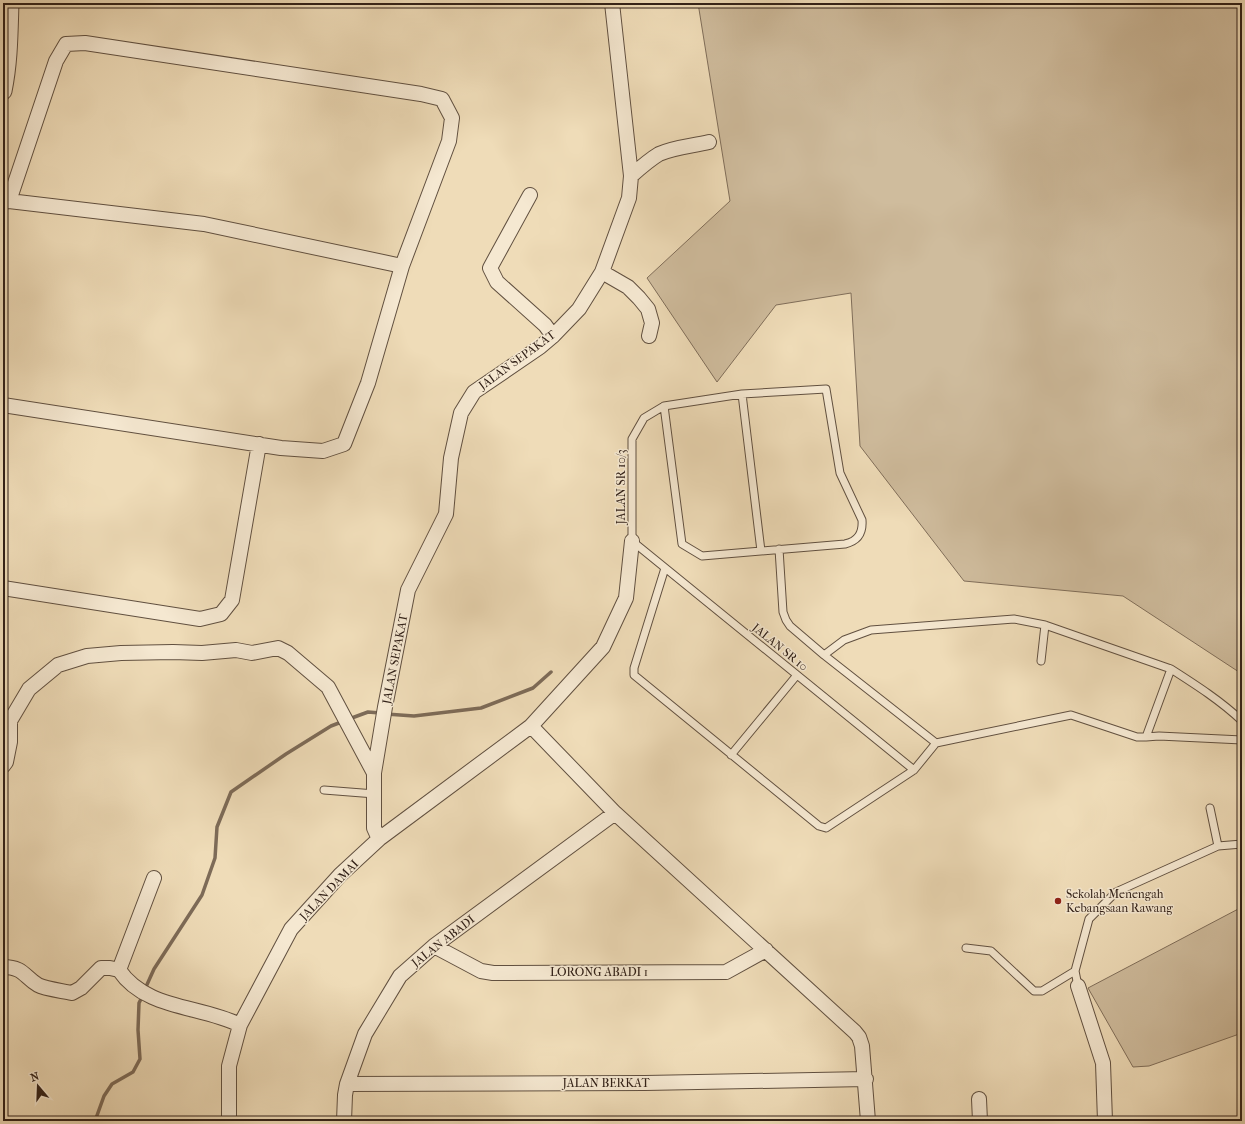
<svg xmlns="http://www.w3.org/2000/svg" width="1245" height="1124" font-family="'IM FELL French Canon',serif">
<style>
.green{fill:#cfbc9d;stroke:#806e5a}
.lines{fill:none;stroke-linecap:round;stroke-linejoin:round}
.stream{stroke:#7d6b58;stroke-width:3.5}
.service-casing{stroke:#615040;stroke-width:9}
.minor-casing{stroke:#615040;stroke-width:16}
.tertiary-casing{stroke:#615040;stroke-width:19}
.service{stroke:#f5e8d1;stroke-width:7}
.minor{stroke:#f5e8d1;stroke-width:14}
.tertiary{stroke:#f5e8d1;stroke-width:17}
.poi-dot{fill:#8f2418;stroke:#f5e8d1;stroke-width:1.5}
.labels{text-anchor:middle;stroke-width:3;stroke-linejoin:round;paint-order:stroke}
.street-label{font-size:12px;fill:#322118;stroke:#f5e8d1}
.poi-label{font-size:12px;fill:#322118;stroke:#f5e8d1;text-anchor:start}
</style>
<rect width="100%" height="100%" fill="#efdcb8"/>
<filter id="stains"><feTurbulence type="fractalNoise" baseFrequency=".005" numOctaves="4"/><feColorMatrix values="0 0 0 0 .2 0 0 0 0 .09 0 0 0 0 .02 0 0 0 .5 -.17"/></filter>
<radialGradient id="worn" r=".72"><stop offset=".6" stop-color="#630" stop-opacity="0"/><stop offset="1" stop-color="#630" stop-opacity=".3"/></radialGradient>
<path class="green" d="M698 3H1242V674L1123 596 964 581 860 446 851 293 776 305 717 382 647 278 730 201Z
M1242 907V1033L1149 1066 1133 1067 1088 988Z"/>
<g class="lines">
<path class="stream" d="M386 714 414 716 481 708 533 688 551 672
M349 719 368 712 380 713
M145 989 154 969 202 895 215 858 217 827 231 792 286 754 331 726 344 721
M95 1121 104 1096 112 1084 133 1072 140 1059 138 1030 139 1003 143 995"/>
<defs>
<path id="service" d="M742 394 761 551
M664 406 682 544 702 556 845 544C858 541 863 533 862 520L840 473 826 389 742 394 664 406 644 418 632 439V541L914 770
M665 568 634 668V675L819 826 826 828 914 770 936 743 824 655 790 626 786 620 783 612 779 549
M824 655 844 640 871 630 1014 619 1045 625 1171 669 1146 737H1137L1071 715 936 743
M1041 661 1045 625
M1171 669C1196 685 1221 701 1242 721
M1146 737 1159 736 1242 740
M731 755 797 675
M324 790 375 794
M1210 808 1218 846
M966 948 991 951 1034 991H1042L1075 971
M1078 986 1075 971 1089 919 1116 892 1218 846 1242 844"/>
<path id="minor" d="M631 176C640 168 649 160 659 154 674 147 692 146 709 142
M530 195 490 268 497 282 545 325 553 336
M9 201 204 224 402 266
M3 202 9 201 56 61 66 44 85 43 421 94 442 99 452 118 449 141 402 266 368 383 344 444 323 451 281 448 3 405
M602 272 628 287 639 298 648 309 652 323 649 336
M3 588 200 619 221 614 232 600 259 444
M531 726 615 813 855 1032 859 1037 862 1046 868 1121
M3 766 6 762 10 742V721L29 689 58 665 87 656 121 653 173 652 202 653 236 650 252 653 278 648 288 653 328 687 374 773
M379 839 374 828V773L385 707 408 590 446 514 451 458 461 413 474 392 540 347 553 336 579 309 602 272 629 198 631 176 612 3
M434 946 481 971 493 973 726 972 766 950
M3 967C24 967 24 977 38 985 45 989 64 991 72 993L81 988 101 968H110L119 970C146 1010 200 1005 240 1025
M119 970 154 878
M1078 986 1103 1063 1105 1121
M347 1084 645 1083 866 1079
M979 1099 980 1121
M229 1121V1066L240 1025 291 929 340 875 379 839 531 726 603 647 626 598 632 541
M344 1121 345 1095 347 1084 365 1034 400 976 434 946 615 813"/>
<path id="tertiary" d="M3 91C9 62 9 33 10 3"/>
</defs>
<use href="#service" class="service-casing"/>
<use href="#minor" class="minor-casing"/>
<use href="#tertiary" class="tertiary-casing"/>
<use href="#service" class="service"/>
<use href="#minor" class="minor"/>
<use href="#tertiary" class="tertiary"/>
</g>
<circle class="poi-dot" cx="1058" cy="901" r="4"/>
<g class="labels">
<g class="street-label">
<text transform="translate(517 360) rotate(-36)" y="4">JALAN SEPAKAT</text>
<text transform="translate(621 487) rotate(-90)" y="4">JALAN SR 10/3</text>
<text transform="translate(780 647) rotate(39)" y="4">JALAN SR 10</text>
<text transform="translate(395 659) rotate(-79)" y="4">JALAN SEPAKAT</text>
<text transform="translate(329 890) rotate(-46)" y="4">JALAN DAMAI</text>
<text transform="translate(443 941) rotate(-38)" y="4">JALAN ABADI</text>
<text x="599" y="976">LORONG ABADI 1</text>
<text x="606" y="1087">JALAN BERKAT</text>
</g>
<g class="poi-label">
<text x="1066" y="898">Sekolah Menengah<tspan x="1066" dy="14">Kebangsaan Rawang</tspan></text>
</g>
</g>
<rect width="1245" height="1124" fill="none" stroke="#efdcb8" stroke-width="16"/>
<rect x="4" y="4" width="1237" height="1116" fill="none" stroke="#322118" stroke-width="2"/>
<rect x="8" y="8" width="1229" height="1108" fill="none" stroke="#322118"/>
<g transform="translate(38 1086) rotate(341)" stroke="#f5e8d1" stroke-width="3" paint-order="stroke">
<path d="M0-3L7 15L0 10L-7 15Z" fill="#322118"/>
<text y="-6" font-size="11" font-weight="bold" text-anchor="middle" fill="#322118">N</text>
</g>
<rect width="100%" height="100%" filter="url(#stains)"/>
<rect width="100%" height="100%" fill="url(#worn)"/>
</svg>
